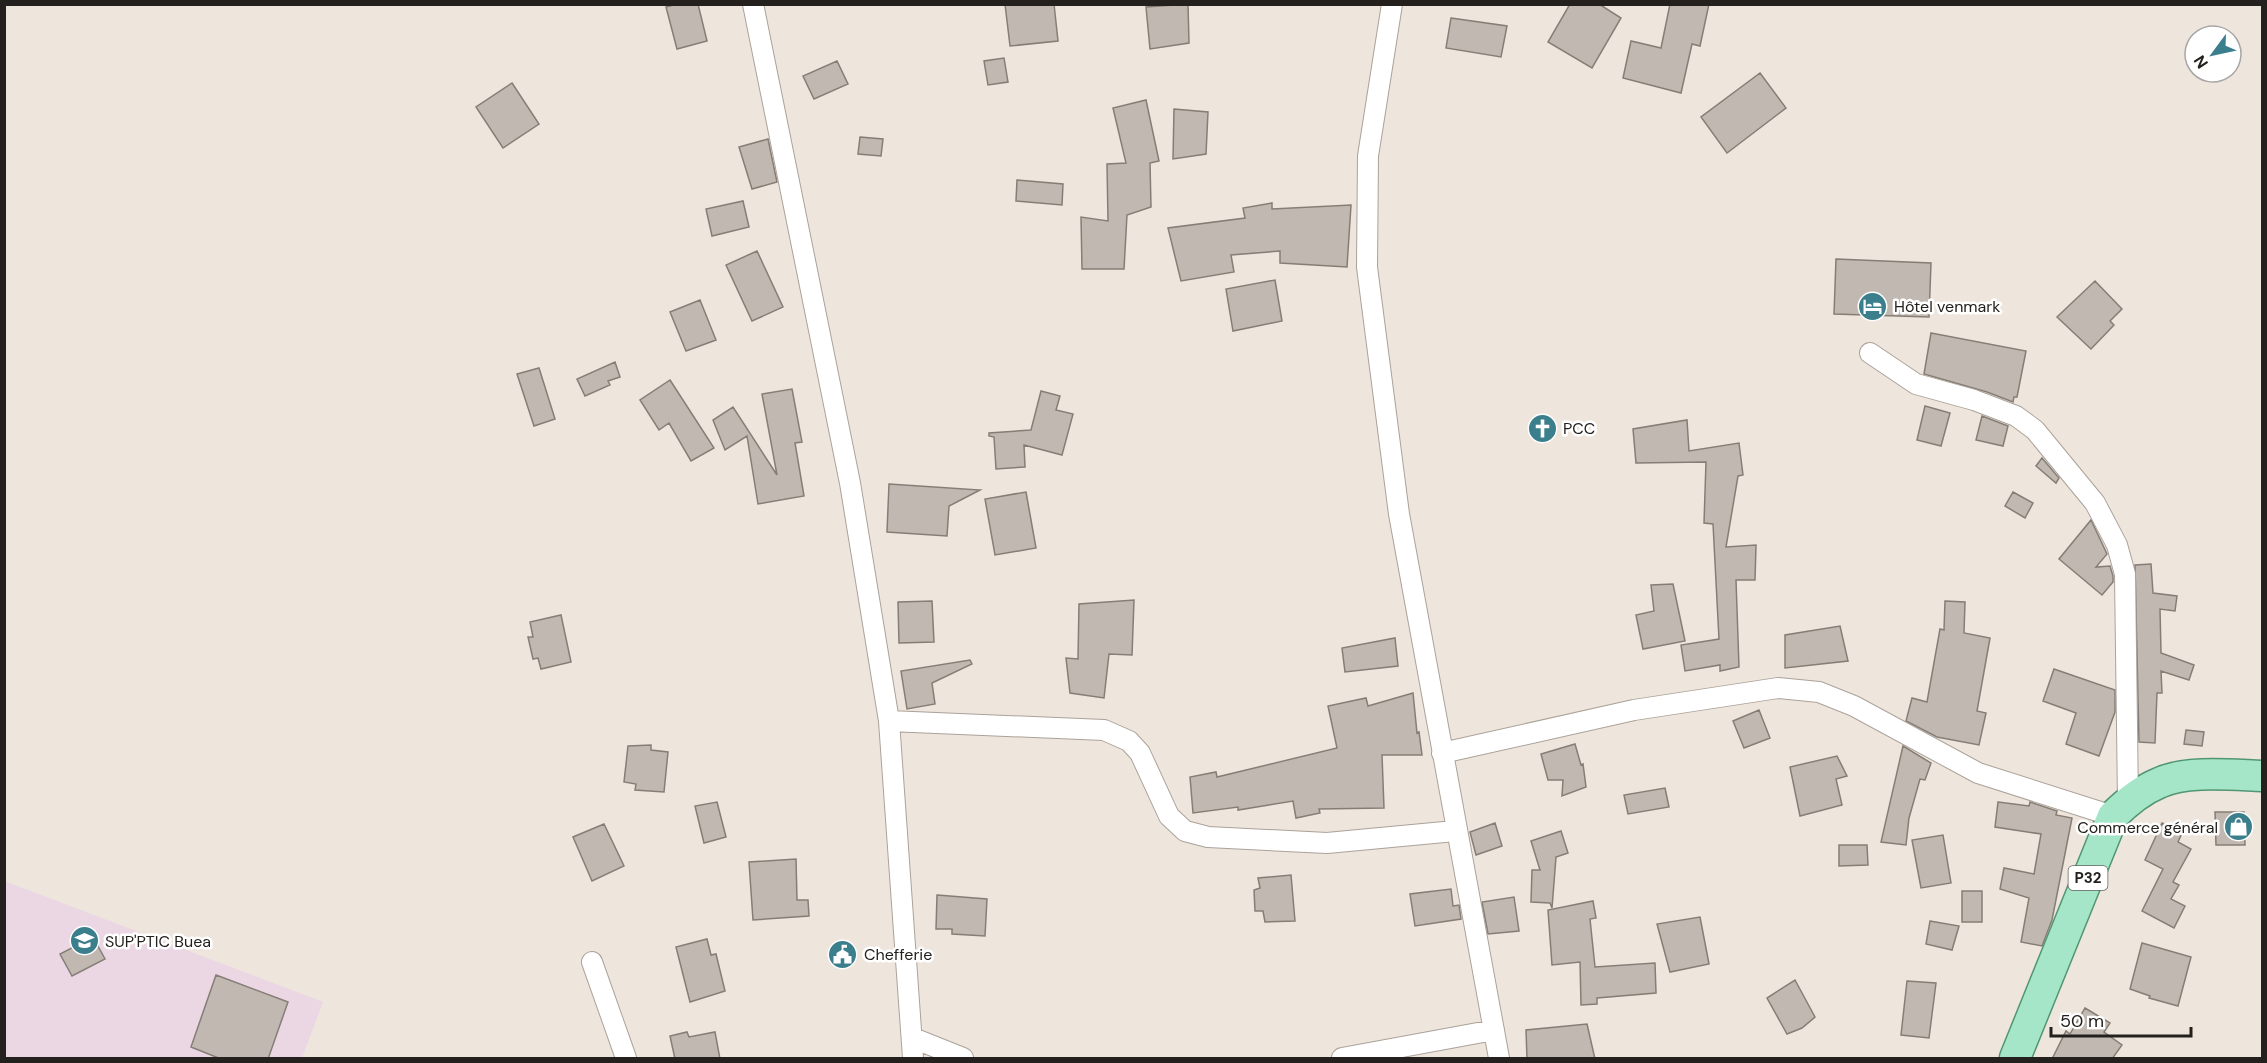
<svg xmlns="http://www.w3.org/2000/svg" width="2267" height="1063" font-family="'DM Sans',sans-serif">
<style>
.education{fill:#ebd6e4}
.building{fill:#c1b9b1;stroke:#867e76;stroke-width:1.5}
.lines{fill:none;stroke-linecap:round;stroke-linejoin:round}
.minor-casing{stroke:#aba29a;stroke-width:22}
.primary-casing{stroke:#519674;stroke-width:33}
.minor{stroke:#fff;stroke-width:20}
.primary{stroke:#a6e6c8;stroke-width:30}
.labels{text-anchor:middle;stroke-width:5;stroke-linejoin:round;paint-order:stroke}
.shield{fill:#fff;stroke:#656361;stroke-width:1.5}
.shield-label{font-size:15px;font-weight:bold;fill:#23201d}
.poi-label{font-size:16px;fill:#23201d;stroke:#fff;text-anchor:start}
</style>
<rect width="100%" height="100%" fill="#eee5dc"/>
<path class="education" d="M4 881 323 1002 302 1058H5Z"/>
<path class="building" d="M677 4H698L707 41 677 49 666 7Z
M1005 4H1054L1058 41 1010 46Z
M1188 4 1189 43 1150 49 1146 7Z
M1570 4H1599L1621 18 1592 68 1548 42Z
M1670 4H1709L1700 46 1692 44 1681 93 1623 78 1631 41 1661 48Z
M1451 18 1507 26 1501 57 1446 48Z
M1004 58 1008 82 988 85 984 61Z
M837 61 848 84 814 99 803 76Z
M1760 73 1786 108 1727 153 1701 117Z
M512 83 539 124 503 148 476 107Z
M1146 100 1159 161 1150 163 1151 207 1127 215 1124 269H1082L1081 217 1108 221 1107 164 1126 163 1113 108Z
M1174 109 1208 112 1206 154 1173 159Z
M860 137 883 139 881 156 858 154Z
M768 139 777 182 752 189 739 147Z
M1017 180 1063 184 1062 205 1016 201Z
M743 201 749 227 712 236 706 209Z
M1272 203V209L1351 205 1347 267 1280 263V251L1231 255 1234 272 1181 281 1168 228 1245 218 1243 208Z
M757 251 783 307 752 321 726 265Z
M1836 259 1931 263 1929 317 1834 314Z
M1275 280 1282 321 1233 331 1226 289Z
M2095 281 2122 309 2110 321 2114 325 2091 349 2057 317Z
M700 300 716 340 686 351 670 312Z
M1931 333 2026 351 2017 397H2014L2013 402 1987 392 1924 374Z
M615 362 620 377 608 381 610 385 585 396 577 379Z
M539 368 555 419 534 426 517 374Z
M670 380 714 448 691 461 669 423 659 430 640 400Z
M792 389 802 442 795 443 804 496 758 504 747 436 725 450 713 420 733 407 777 475 762 394Z
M1041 391 1060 396 1056 410 1073 414 1062 455 1024 445 1025 467 996 469 994 437 989 436V433L1031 430Z
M1925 406 1950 413 1941 446 1917 440Z
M1982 416 2008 426 2003 446 1976 440Z
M1687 420 1689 451 1739 443 1743 475 1738 476 1726 547 1756 545 1755 580H1736L1739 667 1720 671V665L1685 671 1681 645 1719 639 1713 524 1704 523 1706 462 1636 463 1633 429Z
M2042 458 2059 478 2056 483 2036 466Z
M889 484 980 490 949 506 947 536 887 532Z
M1026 492 1036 548 995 555 985 499Z
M2013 492 2033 503 2025 518 2005 506Z
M2091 520 2107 554 2096 567 2110 566 2113 576V582L2102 595 2059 559Z
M2151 564 2153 593 2177 596 2175 611 2160 609 2161 653 2194 665 2189 680 2161 671 2162 693H2157L2155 743 2139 742 2135 565Z
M1673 584 1685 641 1643 649 1636 615 1654 611 1651 585Z
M1134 600 1132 655 1109 654 1104 698 1070 693 1066 658 1078 659 1079 604Z
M932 601 934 642 899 643 898 602Z
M1945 601 1965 602 1964 633 1990 638 1977 711 1986 713 1979 745 1937 737 1906 721 1912 698 1927 702 1940 629 1944 630Z
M561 615 571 662 541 669 538 658 533 659 528 637H533L530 622Z
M1840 626 1848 661 1785 668V635Z
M1395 638 1398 666 1345 672 1342 648Z
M970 660 972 664 932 683 935 704 907 709 901 671Z
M2054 669 2115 690V712L2099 756 2066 744 2076 713 2043 701Z
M1413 693 1417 733 1419 732 1422 755H1382L1384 808 1319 809 1320 813 1296 818 1293 801 1238 810V807L1193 813 1190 777 1216 772 1217 777 1337 748 1328 706 1366 698 1368 706Z
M1759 710 1770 738 1744 748 1733 721Z
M2186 730 2204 732 2202 746 2184 744Z
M1575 744 1581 765 1583 764 1586 787 1562 796 1563 780H1548L1541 754Z
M651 745V750L668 752 664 792 635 790 636 784 624 782 628 746Z
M1903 746 1931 763 1925 780 1920 779 1909 818 1906 845 1881 842Z
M1837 756 1847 776 1836 779 1842 805 1800 816 1790 767Z
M1665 788 1669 807 1628 814 1624 795Z
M717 802 726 837 704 843 695 806Z
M1998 802 2029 806 2030 802 2057 811 2056 815 2072 818 2052 920 2042 946 2021 942 2029 898 2000 889 2004 868 2034 874 2041 834 1995 827Z
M2215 812H2244L2245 845H2216Z
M1495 823 1502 846 1476 855 1470 832Z
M2162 823 2182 833 2178 842 2191 849 2173 882 2179 885 2171 899 2185 906 2174 928 2142 911 2163 869 2145 860Z
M604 824 624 866 592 881 573 837Z
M1561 831 1568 853 1556 857 1552 908 1550 903 1531 902 1532 870H1540L1531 841Z
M1943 835 1951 883 1921 888 1912 840Z
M1839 845H1867L1868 865 1839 866Z
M796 859 797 900H808L809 916 753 920 749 862Z
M1291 875 1295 921 1265 922 1263 911H1255L1254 890 1260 888 1258 878Z
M1451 889 1453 906 1459 905 1461 919 1415 926 1410 894Z
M1962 891H1982V922H1962Z
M937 895 987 899 985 936 952 934V929H936Z
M1514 897 1519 931 1488 934 1482 902Z
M1593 901 1596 918 1590 919 1595 967 1655 963 1656 993 1597 998V1004L1581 1005 1580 962 1552 965 1548 910Z
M1700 917 1709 964 1670 972 1657 924Z
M1930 921 1959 926 1952 950 1926 944Z
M93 937 105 959 72 976 60 954Z
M707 939 711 955 716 954 725 991 690 1002 676 947Z
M2142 943 2191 957 2178 1006 2149 998 2150 996 2130 989Z
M216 975 288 1002 268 1059H221L191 1047Z
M1795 980 1815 1017 1802 1028 1787 1034 1767 998Z
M1907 981 1936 983 1929 1038 1901 1035Z
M2085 1008 2110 1023 2104 1032 2122 1045 2112 1059H2052L2066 1031 2070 1034Z
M1587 1024 1595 1059H1527L1526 1030Z
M687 1032 689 1037 715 1032 720 1059H675L670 1036Z"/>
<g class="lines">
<defs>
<path id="minor" d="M753 4 850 483 889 721 913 1058
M1392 4 1368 156 1367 267 1399 514 1499 1058
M1870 353 1916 384 1974 400 2016 416 2035 430 2095 503 2117 545 2125 574 2128 802
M889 721 1104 730 1129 741 1140 753 1169 816 1185 831 1208 837 1327 843 1455 831
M1442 753 1634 710 1778 688 1819 692 1854 706 1978 773 2113 816
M592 962 626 1058
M913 1038 963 1058
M1342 1058 1494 1030"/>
<path id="primary" d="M2015 1058 2113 816C2126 803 2142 790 2159 783 2186 770 2233 775 2262 776"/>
</defs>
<use href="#minor" class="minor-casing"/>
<use href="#primary" class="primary-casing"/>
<use href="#minor" class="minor"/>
<use href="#primary" class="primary"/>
</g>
<defs>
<symbol id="hotel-disc" viewBox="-11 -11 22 22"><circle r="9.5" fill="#3b7f8d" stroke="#fff"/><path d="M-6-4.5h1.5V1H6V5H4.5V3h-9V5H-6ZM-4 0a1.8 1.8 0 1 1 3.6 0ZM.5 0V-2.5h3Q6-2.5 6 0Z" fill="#fff"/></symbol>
<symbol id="church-disc" viewBox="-11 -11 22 22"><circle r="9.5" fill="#3b7f8d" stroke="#fff"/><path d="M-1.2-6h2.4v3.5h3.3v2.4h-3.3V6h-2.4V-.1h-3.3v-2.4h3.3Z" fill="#fff"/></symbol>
<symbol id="shop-disc" viewBox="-11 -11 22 22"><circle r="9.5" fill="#3b7f8d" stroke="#fff"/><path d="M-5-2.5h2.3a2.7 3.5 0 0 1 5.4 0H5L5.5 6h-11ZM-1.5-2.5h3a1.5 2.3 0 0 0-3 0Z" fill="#fff"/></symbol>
<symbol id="school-disc" viewBox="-11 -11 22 22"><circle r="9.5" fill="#3b7f8d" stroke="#fff"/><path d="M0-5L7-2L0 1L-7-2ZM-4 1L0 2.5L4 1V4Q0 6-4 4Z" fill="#fff"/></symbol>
<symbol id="civic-disc" viewBox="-11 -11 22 22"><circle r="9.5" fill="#3b7f8d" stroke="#fff"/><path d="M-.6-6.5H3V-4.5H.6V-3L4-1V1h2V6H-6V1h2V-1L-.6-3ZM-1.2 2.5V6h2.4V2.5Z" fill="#fff"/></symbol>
</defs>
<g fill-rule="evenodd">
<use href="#hotel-disc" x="1856" y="290" width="33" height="33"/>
<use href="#church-disc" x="1526" y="412" width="33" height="33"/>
<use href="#shop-disc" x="2222" y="810" width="33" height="33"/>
<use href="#school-disc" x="68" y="924" width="33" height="33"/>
<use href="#civic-disc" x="826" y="938" width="33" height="33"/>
</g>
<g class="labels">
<rect class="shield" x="2068.5" y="866" width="39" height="24" rx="4.5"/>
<g class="shield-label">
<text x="2088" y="883">P32</text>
</g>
<g class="poi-label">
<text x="1894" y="312">Hôtel venmark</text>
<text x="1563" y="434">PCC</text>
<text x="2218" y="833" text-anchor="end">Commerce général</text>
<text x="105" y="947">SUP'PTIC Buea</text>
<text x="864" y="960">Chefferie</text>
</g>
</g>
<rect width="2267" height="1063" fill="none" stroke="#23201d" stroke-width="12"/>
<g transform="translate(2213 54) rotate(237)"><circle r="28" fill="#ffffff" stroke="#a7a6a5" stroke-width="1.5"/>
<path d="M0-4.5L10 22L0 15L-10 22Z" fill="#3b7f8d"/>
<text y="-9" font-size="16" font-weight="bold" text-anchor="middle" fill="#23201d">N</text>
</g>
<path d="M2051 1027v9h140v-9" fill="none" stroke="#23201d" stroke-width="3"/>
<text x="2060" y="1027" font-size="18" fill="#23201d" stroke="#ffffff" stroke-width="4.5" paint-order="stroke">50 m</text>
</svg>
